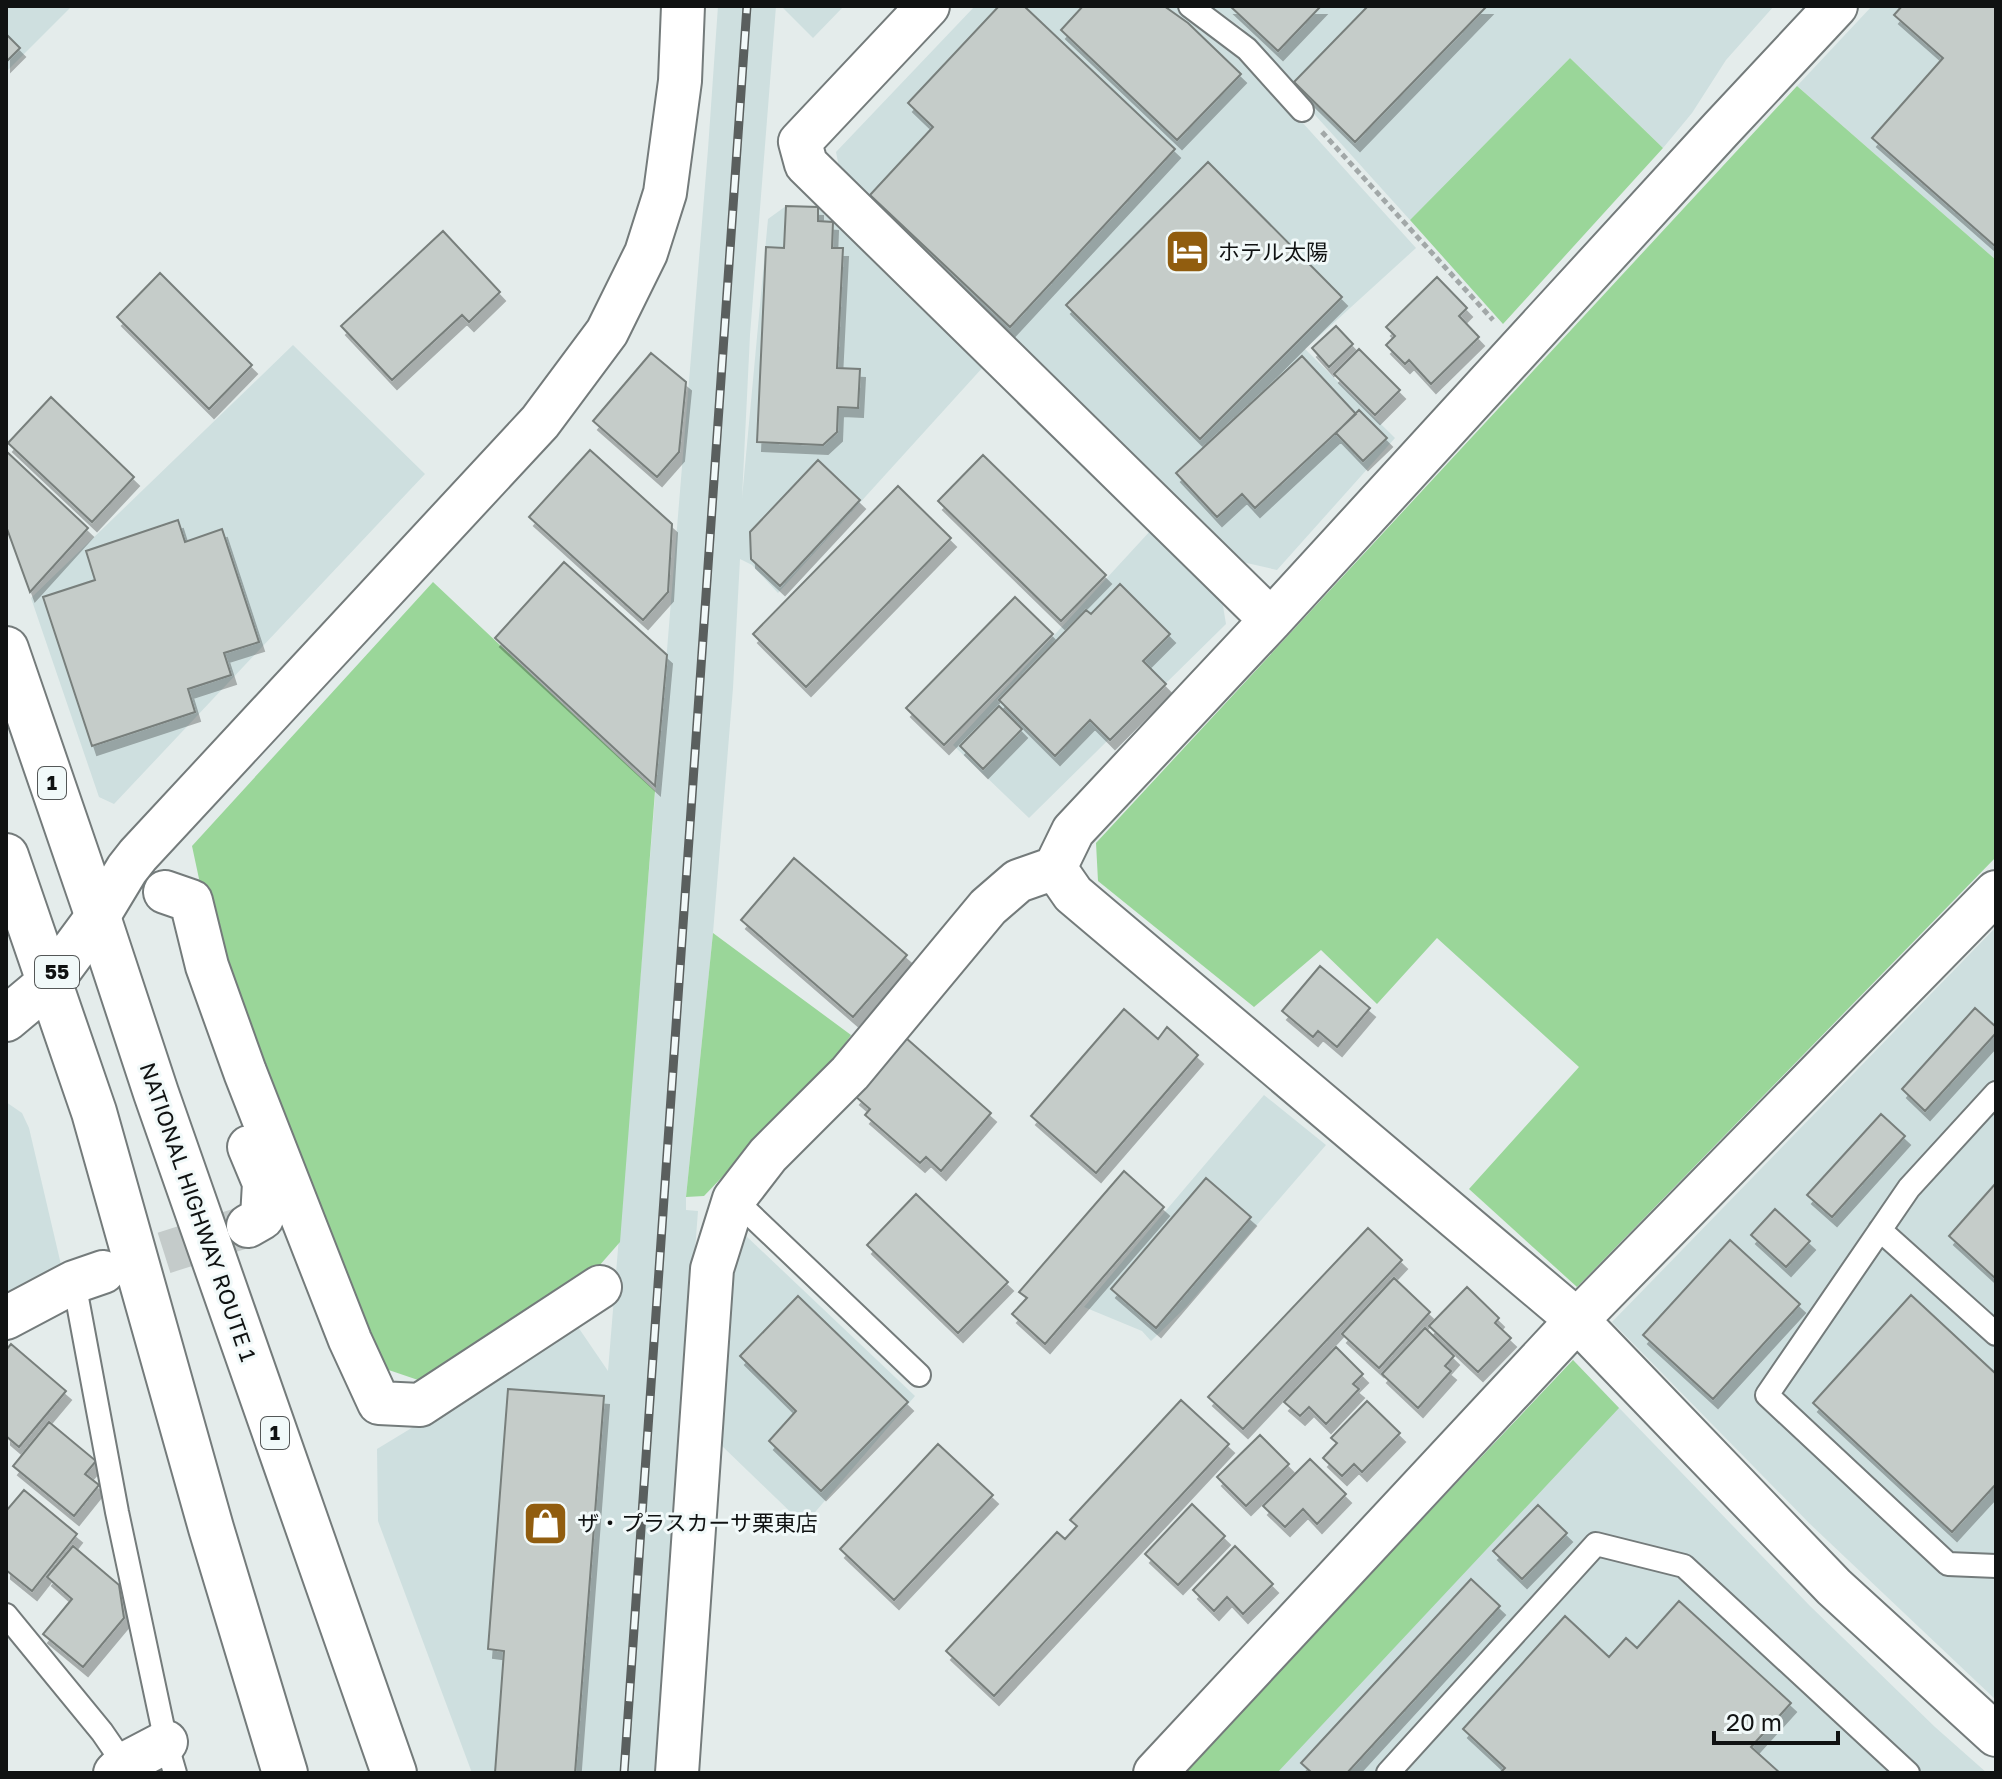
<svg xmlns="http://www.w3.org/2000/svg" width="2002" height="1779" font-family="'Golos Text','Noto Sans JP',sans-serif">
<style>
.built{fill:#cedfdf}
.green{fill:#9ad699}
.building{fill:#c5ccc9;stroke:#787f7c;stroke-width:2;filter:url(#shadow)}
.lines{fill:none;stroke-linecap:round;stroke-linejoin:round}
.street-tunnel{stroke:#c4cbca;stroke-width:42;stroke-dasharray:42 21;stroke-linecap:butt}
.lane-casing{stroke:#747b7b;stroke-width:26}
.street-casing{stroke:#747b7b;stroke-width:46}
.primary-casing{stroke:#747b7b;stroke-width:48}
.highway-casing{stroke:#747b7b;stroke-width:48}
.path{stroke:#a2a8a8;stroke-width:5;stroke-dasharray:6 4;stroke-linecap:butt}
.lane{stroke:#fff;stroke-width:22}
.street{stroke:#fff;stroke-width:42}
.primary{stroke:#fff;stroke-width:44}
.highway{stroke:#fff;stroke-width:44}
.rail-casing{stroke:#5a5f5e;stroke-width:9}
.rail{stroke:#f1f9f9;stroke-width:6;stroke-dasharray:18;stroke-linecap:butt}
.labels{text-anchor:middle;stroke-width:6;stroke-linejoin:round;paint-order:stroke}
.shield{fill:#f1f9f9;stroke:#545757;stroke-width:2}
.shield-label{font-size:20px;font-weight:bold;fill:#101212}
.poi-label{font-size:22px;fill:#101212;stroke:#f1f9f9;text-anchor:start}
.street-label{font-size:22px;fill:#101212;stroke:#f1f9f9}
</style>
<defs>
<filter id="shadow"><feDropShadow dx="5" dy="9" stdDeviation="0" flood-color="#0004"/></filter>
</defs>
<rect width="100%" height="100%" fill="#e4eceb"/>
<path class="built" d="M6 6H72L6 72Z
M718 6H776L750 335 742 498 768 219 786 206 818 207 984 366 778 593 752 565 740 559 733 688 713 933 686 1197V1210L698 1211 655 1773H472L378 1521 377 1449 578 1327 608 1371 708 149Z
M781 6H844L813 38Z
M975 6H1175L1221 40 1253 68 1416 248 1305 349 1395 438 1277 570 1238 561 1006 334 839 167 836 152Z
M1210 6H1774L1726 60 1692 113 1663 148 1570 58 1410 220 1278 74 1242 28Z
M1872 6H1996V260L1797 86Z
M293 345 425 474 114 804 99 797 31 598Z
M1152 529 1219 594 1223 606 1226 624 1029 818 953 745Z
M1996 927V1700L1810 1524 1612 1322Z
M1264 1095 1326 1145 1186 1307 1151 1341 1142 1331 1084 1307Z
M6 1102 22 1113 29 1128 62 1269 6 1304Z
M744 1234 915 1396 804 1525 721 1445 732 1267Z
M1573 1360 1810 1606 1935 1727 1987 1773H1182Z"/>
<path class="green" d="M1570 58 1663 148 1503 324 1410 220Z
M1797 86 1996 260V857L1577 1287 1469 1189 1579 1067 1437 938 1377 1004 1321 950 1254 1007 1098 881 1096 843Z
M433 582 655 791 620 1242 592 1274 421 1381 374 1365 217 963 192 846Z
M713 933 851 1035 834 1060 704 1196 686 1197Z
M1573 1360 1619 1408 1277 1773H1182Z"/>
<path class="building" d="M999 6H1024L1175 149 1010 327 870 195 933 127 908 103Z
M1083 6H1164L1188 23 1241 74 1177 140 1061 30Z
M1230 6H1321L1278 51Z
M1368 6H1487L1355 142 1294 82Z
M1902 6H1996V247L1872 138 1943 58 1894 15Z
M6 34 20 48 6 62Z
M1208 162 1342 297 1200 439 1066 305Z
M786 206 818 207V221L833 222 832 248H843L837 368 860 369 858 408 838 407 837 432 823 445 757 442 766 247 784 248Z
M443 231 500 292 469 322 462 315 392 380 341 326Z
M160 273 252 365 209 409 117 317Z
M1437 277 1467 308 1459 316 1479 337 1431 384 1409 360 1405 364 1386 345 1395 336 1386 327Z
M1336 326 1353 344 1329 367 1312 348Z
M1359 349 1400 390 1375 415 1334 374Z
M651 353 686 382 679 452 657 477 593 421Z
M1302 356 1356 414 1255 508 1242 494 1217 517 1176 473Z
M51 397 134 477 92 522 8 443Z
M1359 410 1387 438 1363 461 1336 433Z
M590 450 672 524 668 592 643 620 529 517Z
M6 451 88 528 30 592 6 526Z
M983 455 1106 575 1061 621 938 501Z
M818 460 860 500 780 586 751 559 750 532Z
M898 486 951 538 806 687 753 634Z
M178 520 185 542 222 529 259 642 224 653 231 675 188 689 195 712 92 746 43 597 95 580 86 551Z
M564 562 667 655 655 786 495 638Z
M1120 584 1170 634 1143 661 1166 684 1110 740 1090 720 1055 756 999 700 1086 610 1091 614Z
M1015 597 1053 634 944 745 906 708Z
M999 706 1022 729 983 769 960 746Z
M794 858 907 955 853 1017 741 920Z
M1320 966 1370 1008 1337 1047 1318 1031 1313 1037 1282 1011Z
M1975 1008 1996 1027V1033L1925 1111 1902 1089Z
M1124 1009 1158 1039 1167 1027 1198 1055 1096 1173 1031 1116Z
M906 1038 991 1113 941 1171 926 1157 920 1163 865 1115 870 1109 855 1096Z
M1881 1114 1905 1136 1832 1217 1807 1195Z
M1124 1171 1164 1207 1045 1344 1012 1314 1027 1298 1019 1292Z
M1206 1178 1251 1217 1156 1328 1111 1289Z
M1996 1183V1279L1949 1236Z
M916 1194 1008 1282 958 1333 867 1245Z
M1775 1209 1810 1241 1786 1267 1751 1235Z
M1368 1228 1402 1260 1243 1429 1208 1397Z
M1730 1240 1800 1304 1713 1399 1643 1335Z
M1394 1278 1430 1312 1379 1368 1342 1334Z
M1467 1287 1499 1318 1495 1323 1511 1338 1478 1372 1429 1326Z
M1911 1295 1996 1374V1484L1952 1532 1813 1403Z
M798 1296 908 1402 821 1491 769 1441 796 1411 740 1356Z
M1425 1328 1454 1356 1445 1366 1451 1371 1418 1408 1382 1374Z
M11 1344 66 1391 19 1447 6 1436V1350Z
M1336 1347 1363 1374 1353 1384 1359 1389 1326 1424 1309 1407 1300 1416 1284 1402Z
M508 1389 604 1396 575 1773H495L504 1651 488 1649Z
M1181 1400 1229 1444 994 1696 946 1651 1057 1532 1065 1539 1077 1526 1070 1520Z
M1367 1401 1400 1433 1362 1472 1354 1464 1342 1476 1323 1458 1337 1443 1331 1438Z
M49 1422 96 1461 85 1474 99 1485 74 1516 13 1466Z
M1260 1435 1289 1464 1246 1506 1217 1477Z
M938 1444 993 1495 894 1600 840 1549Z
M1310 1459 1346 1494 1317 1524 1303 1509 1285 1527 1263 1506Z
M24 1490 77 1534 32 1591 6 1570V1511Z
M1192 1504 1225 1536 1178 1585 1145 1554Z
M1538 1505 1567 1533 1522 1579 1493 1551Z
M73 1546 119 1585 124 1618 83 1667 43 1634 72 1599 47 1577Z
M1235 1546 1273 1584 1243 1614 1227 1597 1214 1611 1193 1590Z
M1471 1579 1500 1606 1347 1773H1312L1301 1763Z
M1679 1601 1791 1703 1751 1747 1780 1773H1500L1505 1768 1463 1729 1565 1616 1609 1657 1626 1638 1637 1648Z"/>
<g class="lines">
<path class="street-tunnel" d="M104 1272 239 1229"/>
<defs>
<path id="lane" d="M1190 6 1247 49 1302 110
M1996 1093 1909 1188 1767 1395 1948 1564 1996 1566
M734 1199 919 1375
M1880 1230 1996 1334
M74 1282 117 1512 166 1742 175 1773
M6 1615 102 1732 124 1764
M1388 1773 1596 1544 1684 1566 1908 1773"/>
<path id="street" d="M928 6 800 142 806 164 1271 620
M1836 6 1721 129 1271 620 1073 831 1055 868 1073 894 1577 1320 1834 1587 1996 1735
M165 892 191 901 207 966 245 1072 350 1340 379 1403 420 1405 600 1287
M98 917 127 869 138 855 540 422 607 332 646 253 665 193 680 81 683 6
M248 1226 262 1218 264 1183 249 1147
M6 1318 74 1282 103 1272
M115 1773 124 1764 166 1742
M677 1773 712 1269 734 1199 768 1155 850 1073 988 907 1018 881 1055 868
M1155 1773 1577 1320 1996 892"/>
<path id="primary" d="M6 1019 50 982 98 917"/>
<path id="highway" d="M6 649 98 917 156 1093 394 1773
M6 856 94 1112 211 1528 285 1773"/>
</defs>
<use href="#lane" class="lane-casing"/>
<use href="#street" class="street-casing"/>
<use href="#primary" class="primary-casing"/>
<use href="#highway" class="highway-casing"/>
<path class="path" d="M1322 132 1493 320"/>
<use href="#lane" class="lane"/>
<use href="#street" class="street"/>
<use href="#primary" class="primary"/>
<use href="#highway" class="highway"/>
<defs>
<path id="rail" d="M624 1773 747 6"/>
</defs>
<use href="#rail" class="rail-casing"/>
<use href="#rail" class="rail"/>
</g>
<defs>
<symbol id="hotel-square" viewBox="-11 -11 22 22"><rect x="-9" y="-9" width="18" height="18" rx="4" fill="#915d0f" stroke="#f1f9f9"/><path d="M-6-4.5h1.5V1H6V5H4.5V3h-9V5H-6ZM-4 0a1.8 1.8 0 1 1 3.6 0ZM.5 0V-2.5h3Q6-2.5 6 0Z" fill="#fff"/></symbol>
<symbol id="shop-square" viewBox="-11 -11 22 22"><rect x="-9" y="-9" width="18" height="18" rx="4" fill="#915d0f" stroke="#f1f9f9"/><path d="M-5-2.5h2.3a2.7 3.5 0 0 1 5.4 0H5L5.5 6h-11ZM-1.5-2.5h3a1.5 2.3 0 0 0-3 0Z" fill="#fff"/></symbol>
</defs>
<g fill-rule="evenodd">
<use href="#hotel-square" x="1162" y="226" width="51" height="51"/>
<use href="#shop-square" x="520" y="1498" width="51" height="51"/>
</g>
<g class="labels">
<g class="shield">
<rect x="38" y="767" width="28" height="32" rx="6"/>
<rect x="35" y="956" width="44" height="32" rx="6"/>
<rect x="261" y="1417" width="28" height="32" rx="6"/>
</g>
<g class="shield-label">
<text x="52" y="790">1</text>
<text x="57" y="979">55</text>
<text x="275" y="1440">1</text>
</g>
<g class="poi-label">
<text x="1218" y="260">ホテル太陽</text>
<text x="577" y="1531">ザ・プラスカーサ栗東店</text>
</g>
<g class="street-label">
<text transform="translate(198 1212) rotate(71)" y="8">NATIONAL HIGHWAY ROUTE 1</text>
</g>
</g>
<rect width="2002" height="1779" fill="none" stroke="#101212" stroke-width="16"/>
<path d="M1714 1731v12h124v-12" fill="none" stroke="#101212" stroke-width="4"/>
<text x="1726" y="1731" font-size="24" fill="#101212" stroke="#f1f9f9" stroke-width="6" paint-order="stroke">20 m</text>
</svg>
